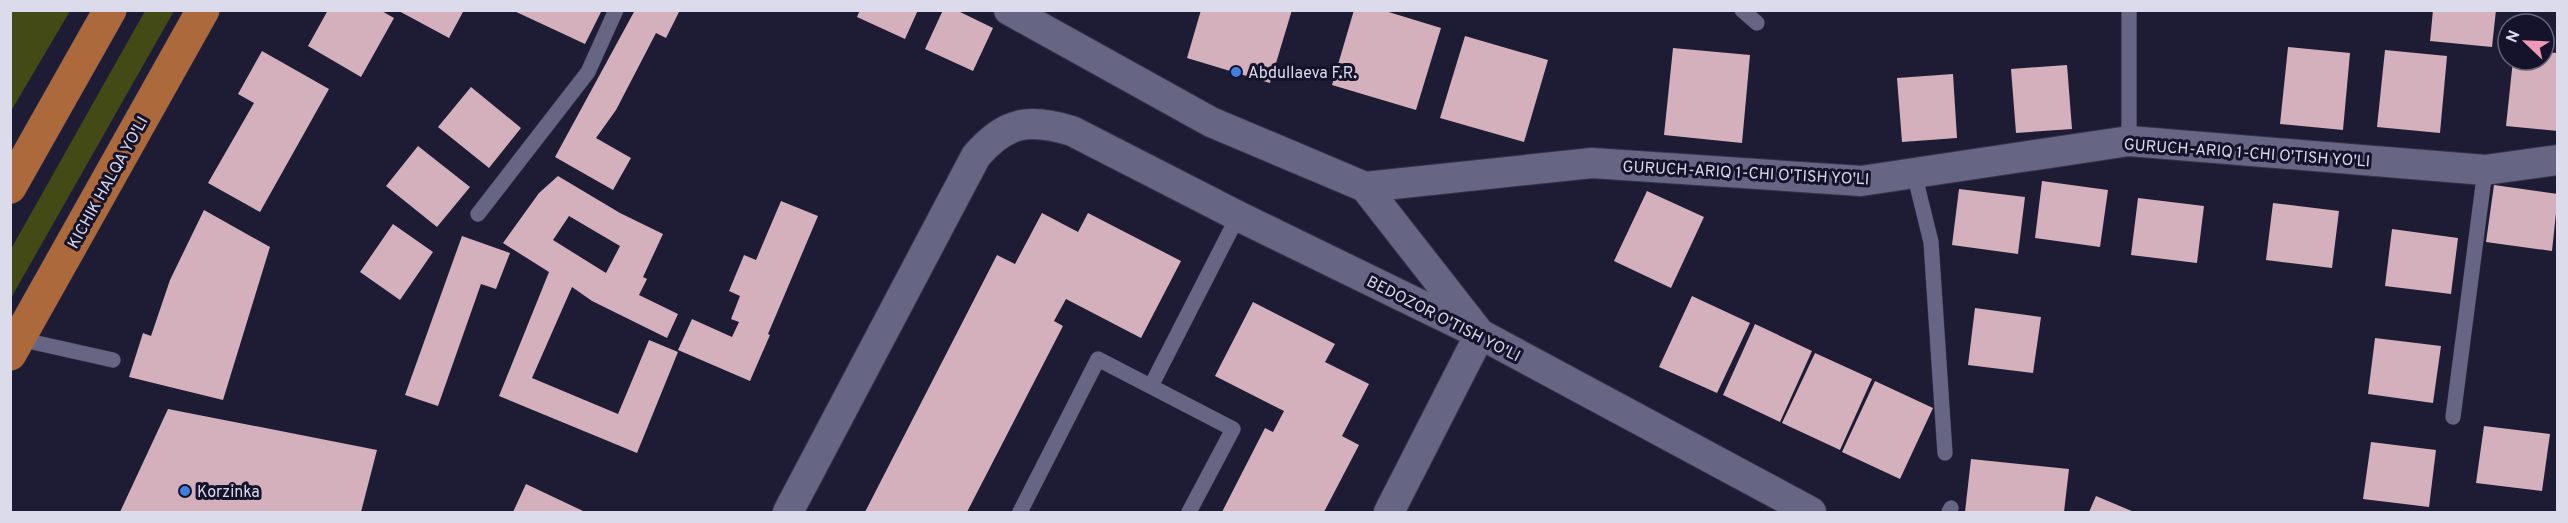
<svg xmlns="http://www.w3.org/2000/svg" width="2568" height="523" font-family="Overpass,sans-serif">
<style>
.green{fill:#444a16}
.building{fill:#d4afbc;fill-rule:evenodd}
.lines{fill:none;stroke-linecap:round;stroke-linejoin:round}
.service-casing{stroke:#37354a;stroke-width:16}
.minor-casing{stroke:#37354a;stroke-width:32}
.trunk-casing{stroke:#37354a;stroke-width:34}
.service{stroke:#666583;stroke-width:15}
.minor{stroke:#666583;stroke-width:30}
.trunk{stroke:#ac6a3c;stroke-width:33}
.shop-dot{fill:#3f7fe0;stroke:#15132b;stroke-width:2}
.labels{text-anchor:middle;stroke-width:6;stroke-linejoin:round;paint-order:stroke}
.poi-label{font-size:16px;fill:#dbdbec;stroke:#15132b;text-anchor:start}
.street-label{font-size:16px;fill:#dbdbec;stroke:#15132b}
</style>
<rect width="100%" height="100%" fill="#1e1c35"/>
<path class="green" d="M11 10 70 11 11 111 10 11Z
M145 11H174L11 298V249Z"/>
<path class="building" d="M328 10H380L394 18 361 77 308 46Z
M397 10H464L449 38Z
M512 10H602L585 44Z
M635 10H680L666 38 656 33 616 110 596 138 631 158 613 190 555 157Z
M860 10H918L905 39 857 17Z
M943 10H956L993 28 973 71 925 49Z
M1201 10H1292L1270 83 1187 58Z
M1354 10H1382L1441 28 1416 110 1332 85Z
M2433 10H2496L2492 47 2430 41Z
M1465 36 1548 60 1524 142 1440 118Z
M2288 47 2350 53 2343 130 2280 124Z
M1673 48 1750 55 1742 143 1664 135Z
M2385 50 2447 56 2440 133 2377 127Z
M262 51 329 89 260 212 208 183 254 103 238 94Z
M2544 52 2558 53V131L2506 126 2513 60H2544Z
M2067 65 2072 129 2016 133 2011 69Z
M1953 74 1957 138 1902 142 1897 78Z
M471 87 521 128 489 168 438 127Z
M418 146 470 187 437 227 386 186Z
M558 176 620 213 663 234 643 277 647 279 639 295 678 314 667 338 592 301 572 287 532 378 618 414 649 340 678 352 637 453 499 396 549 272 503 243 539 193ZM569 216 620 246 606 273 553 240Z
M2042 181 2108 190 2100 247 2035 238Z
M2494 185 2558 194 2552 251 2486 242Z
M1959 189 2025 197 2018 254 1952 245Z
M1647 191 1704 217 1671 288 1614 261Z
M2138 198 2204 206 2197 263 2131 255Z
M781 201 818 216 768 334 770 335 750 381 678 350 692 319 732 337 739 322 731 319 740 296 729 291 744 255 756 260Z
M2273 203 2339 211 2332 268 2266 260Z
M204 210 270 247 223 400 129 377 143 333 151 336 170 280Z
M1042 213 1078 232 1088 213 1181 261 1141 338 1066 299 1054 321 1063 326 967 512H865L997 255 1015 264Z
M393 224 433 252 400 300 360 272Z
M2392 229 2458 238 2451 294 2385 286Z
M462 236 510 253 496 289 481 284 438 406 405 395Z
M1692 296 1750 323 1717 393 1659 367Z
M1253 302 1335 344 1325 362 1369 384 1342 436 1359 445 1324 512H1222L1265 428 1273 432 1284 411 1215 376Z
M1975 308 2041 317 2033 373 1968 365Z
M1755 324 1812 351 1780 422 1723 395Z
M2375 338 2441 346 2433 403 2368 394Z
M1815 353 1872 379 1840 450 1782 423Z
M1875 381 1933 408 1900 479 1842 452Z
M168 409 377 450 361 512H120Z
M2484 426 2550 434 2542 491 2476 483Z
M2371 442 2436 450 2429 507 2363 499Z
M1971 459 2069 469 2064 512H1965Z
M526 484 583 511 582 512H513Z
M2096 496 2134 512H2089Z"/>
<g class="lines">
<defs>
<path id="service" d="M1742 10 1757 23
M2129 10V141
M1914 173 1931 242 1945 453
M478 214 588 72 616 10
M19 339 113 360
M1151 386 1238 216
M2453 417 2485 170
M1020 512 1098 359 1233 429 1189 512
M1949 512 1951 508"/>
<path id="minor" d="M1009 10 1211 122 1365 187 1592 163 1861 181 2129 141 2485 170 2558 160
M1365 187 1480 334 1389 512
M788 512 976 156C1006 121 1029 118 1072 131L1238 216 1480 334 1811 512"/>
<path id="trunk" d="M10 187 110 10
M10 354 203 10"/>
</defs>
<use href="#service" class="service-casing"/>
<use href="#minor" class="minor-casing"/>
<use href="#trunk" class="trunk-casing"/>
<use href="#service" class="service"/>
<use href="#minor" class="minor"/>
<use href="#trunk" class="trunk"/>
</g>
<g class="shop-dot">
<circle cx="1236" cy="72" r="6"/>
<circle cx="185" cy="491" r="6"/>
</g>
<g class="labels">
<g class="poi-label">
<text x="1248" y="78">Abdullaeva F.R.</text>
<text x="197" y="497">Korzinka</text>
</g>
<g class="street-label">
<text transform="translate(2247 152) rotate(4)" y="6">GURUCH-ARIQ 1-CHI O'TISH YO'LI</text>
<text transform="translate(1746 172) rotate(3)" y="6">GURUCH-ARIQ 1-CHI O'TISH YO'LI</text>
<text transform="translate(107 182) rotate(-61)" y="6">KICHIK HALQA YO'LI</text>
<text transform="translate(1444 318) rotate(27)" y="6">BEDOZOR O'TISH YO'LI</text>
</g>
</g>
<rect width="2568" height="523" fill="none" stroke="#dbdbec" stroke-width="24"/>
<g transform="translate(2526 42) rotate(293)"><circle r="28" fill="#15132b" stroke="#646378" stroke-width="1.5"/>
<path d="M0-4.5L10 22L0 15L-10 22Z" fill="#f09ab7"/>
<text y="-9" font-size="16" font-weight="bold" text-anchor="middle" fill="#dbdbec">N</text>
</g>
</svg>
